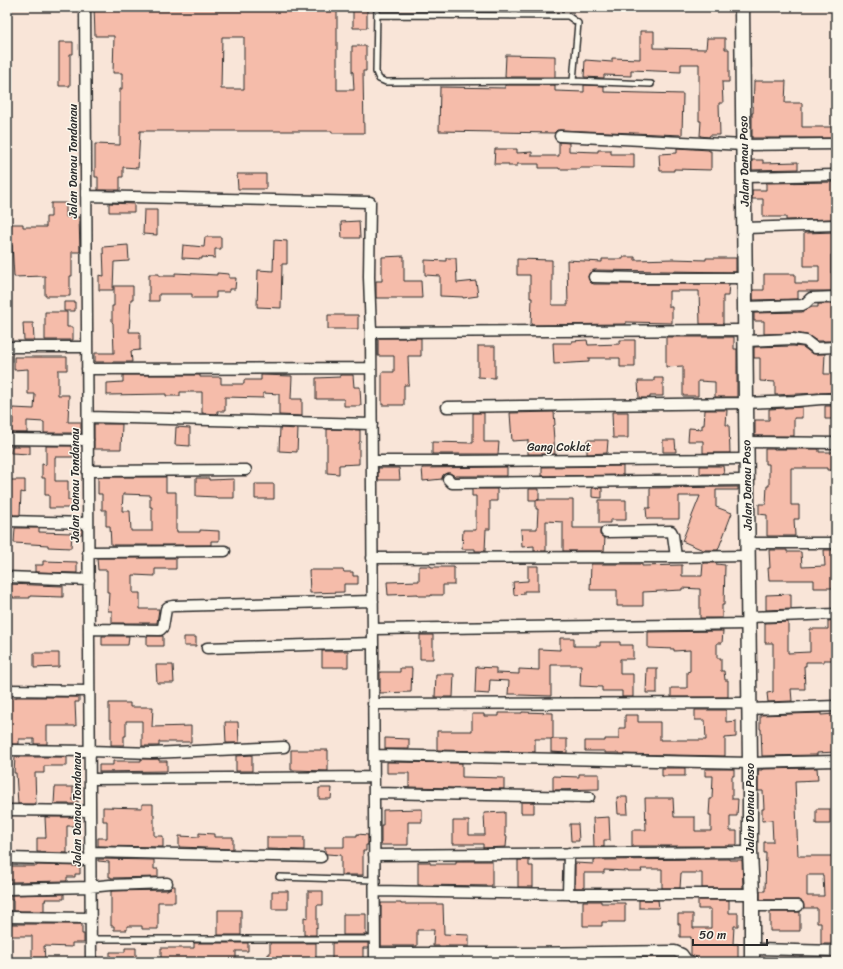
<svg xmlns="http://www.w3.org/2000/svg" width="843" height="969" font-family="Sriracha,sans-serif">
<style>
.building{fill:#f5bcaa;stroke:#2b2b2b;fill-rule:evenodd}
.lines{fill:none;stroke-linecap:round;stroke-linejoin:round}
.lane-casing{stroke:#2b2b2b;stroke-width:8}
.street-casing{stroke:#2b2b2b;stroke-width:13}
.secondary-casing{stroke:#2b2b2b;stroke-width:17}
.lane{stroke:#fbf7ec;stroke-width:5}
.street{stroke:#fbf7ec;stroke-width:10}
.secondary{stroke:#fbf7ec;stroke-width:14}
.labels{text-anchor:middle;stroke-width:3;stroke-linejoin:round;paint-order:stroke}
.street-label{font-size:12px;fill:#2b2b2b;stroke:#fbf7ec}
</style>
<rect width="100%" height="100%" fill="#f9e5d8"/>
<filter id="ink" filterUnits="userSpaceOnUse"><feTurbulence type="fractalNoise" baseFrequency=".025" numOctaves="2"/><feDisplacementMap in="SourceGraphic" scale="8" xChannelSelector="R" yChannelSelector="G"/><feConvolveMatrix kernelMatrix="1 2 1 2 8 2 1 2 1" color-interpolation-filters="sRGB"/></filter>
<g filter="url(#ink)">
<path class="building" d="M94 7H337V90H354L353 72H352V46H366V71H363L364 133H332V131H140L138 168 123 167V177H120V190H98V177H95V144L120 145V89H122V73H113L114 36H95ZM222 37H244V89H221Z
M353 7H367V28H353Z
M640 31H654V48L706 49 707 38H725V49H729V82H722L723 103H719L720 135H710L709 137 700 136 701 121H699V64H681V72L631 70V76L604 75V78L584 77 585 60 612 62V58L640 59Z
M59 42H73V54H70V86H59Z
M506 55 555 56V77H505Z
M754 81H786L785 103H802V127H836V138H752V113H753Z
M505 85H555V91L584 92V85L604 86V92L683 94 682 135 560 130H557L554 133 439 131 440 87 505 88Z
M559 142 569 143V151L598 152V150H611V154H634V168L593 167V168H580V169H559V168H539V164H517V166H508V164H494L495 149H517V153L532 152V156H559Z
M677 148 709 150V151H711V170L674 169V171H660L659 154 677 153Z
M752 160H763V163L798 162V169L752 170Z
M237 174H266V189H238Z
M836 182V219L786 220V217H763V199H752V190H766V183Z
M51 203H66V217H79L80 252H72V276H70V296H45V276L14 277 12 245H7V224H23V227H46V217H51Z
M109 203 134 204V212H109Z
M144 210H157V235L143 234Z
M359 221 360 238H342L341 222Z
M836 232V254L831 255V273H836V291H798V299L753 300V290H764V274H795V283H819V266H804V233Z
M205 237H221V249H215V258L202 257V259L182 258 183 245 204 247Z
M274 240 287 241V264H282L281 308 257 307 258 270 273 271Z
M128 245 129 261 114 262 113 290H99V275L104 276 103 247Z
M404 256V281H421L422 298H376V281H382V257Z
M623 257H635V260L673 259 706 260V258H736V272L594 270 591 272 588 276 589 280 591 283 594 284H729L728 296H723V324H700L699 291H669V307H672V323L626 322V324L531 325 532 298H530V275H517V259L552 260V305H568L567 260 602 262V259H623Z
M446 258H456L457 283 476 281 478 296 463 298V297L440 296V276L425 275V260L446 261Z
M175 273 217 275V273L229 274V278H236L235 289H229V292H216V298H192V294H159V301H149V274H159V276H175Z
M114 286H133V299H131L129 332H140V350L131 351 132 362H95V353H114L113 323 112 322V306H114Z
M64 302H75V311H64Z
M818 304H836V341H817L807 335 794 333 764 334V321H754V313L802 312 812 307H818Z
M45 312H67V327H73V340H45Z
M328 315H358V329H328Z
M23 323H33L34 340H24Z
M666 337H734V349H737V397H715V382L698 381V396H683V366L666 367Z
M378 338H421V356H408L409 385H404V405H382V372H394V356H378Z
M587 340 588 345 620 344V340H635V367H620V358H589V362L554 364 553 343H572V341Z
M478 346H495V378L478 377Z
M793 346 803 347 811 353 815 354H825L824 374H836V392L820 393 775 395V382L760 381V358H754V347Z
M14 357H67V370H58V395H69L68 422H81V433H44V422L27 421V433H11V424H13V408L34 409 35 394H28V369L14 370Z
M123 375H200V377H221V384H244V380H261V375L292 376 291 399H302V416L279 415V394L263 393V398L225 397V411H217V414L202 413V392H180V396H166V394L107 395V383L123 382Z
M340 375H353L354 387H360L361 406H344V399H316V378L340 377Z
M654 378H663V396H650V398H639L638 381H654Z
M825 406H836V419H825Z
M802 407V418H794V436H755V420H769V409Z
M705 410H727L726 425H729L730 453H703V441H688L689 428 702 429V425H704Z
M554 412 555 425 553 426 555 454H528V440L512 441 510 413Z
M612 412H628V438H613Z
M473 413H484V442H499L498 454H432V442L473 443Z
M94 424H122L121 449H94Z
M176 427 190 428V446L175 445Z
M280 428 298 429 297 452 279 451Z
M327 429 360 430V442H359V464L339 465V474L327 473Z
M587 440H608L607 453 587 454Z
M663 440H675L676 452H663Z
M12 446H30V454L11 453Z
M46 446H72L73 457H55V481H68V500H72V508H49V495H45V478H42V464L46 465Z
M765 449H819V452H836V470H827V468H791V505H799V519H794L795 536H767V515L759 514V504H766L767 486H769V464H765Z
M623 466V475L542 476V467Z
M700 466H723L724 474H700Z
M507 467V476H455L450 473H447L443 475 442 479 423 481 422 468Z
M378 468H399L400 480H378Z
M98 477H166V492H176V530H177V532H200V530L219 531V541H211V545H111L110 526H106V510H102V494H98ZM123 494 150 495V507H152V531H131L130 511H122Z
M196 478H209V480L234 479V498H216V497L196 496Z
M7 480H25V493L21 492 20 515H12V513H7L8 492H7Z
M255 484H274V499H255Z
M738 487V490H716V507L732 513 718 550H703L682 541 700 496H679V519H647L646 508H650V488Z
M592 488H602V498L592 497Z
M472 489H497V501H490V529H486L485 551H475V549H462L463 530H476V496H472Z
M529 489H539V500H529Z
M536 500H573V528H601L600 532V535L605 538 604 551H563V522L546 521V551H534V546L522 547 521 529H537L538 509H536Z
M599 500H626V520H610V523H599Z
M15 528H39V532L72 533 71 548 48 547V545L14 543Z
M73 529H82V534H73Z
M769 550H787V552H801L802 567 825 566 824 550H836V588H814V580H769L768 568H770Z
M97 558H176V569H155V576L133 575V593H140V609H159L157 623H112V611H108L109 592H107V570H98Z
M43 561 77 562V573L35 572V565H43Z
M703 563H716V564L725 565 724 605H722V618H700V589L682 588V590L643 592V606H617V590H590L591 564H642V566L682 565V576H702Z
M419 566H431V567H454V585H443V595H431V596H418V594L388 595 387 582 419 581Z
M528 566H538V591H524V594L514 595 513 582 528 581Z
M309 570H343L344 572H353V576H358V584H344V592L310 593Z
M7 584 63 586V597L30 596V598H13V596H7Z
M791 594V609L766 610V595Z
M836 620V660H824V662H806V666H804L805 689H791L792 701 768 702 767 693 773 692V643H765V623L788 622V653L810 652V629H828V621Z
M723 631 722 643H717V658H721V671H724L725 680H728V697H671V688H687V672L690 671V650L674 651V649L648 648V632Z
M420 635H433V659H420Z
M102 636H129L128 645H102Z
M147 636H163V646H147Z
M184 637H196V646H184Z
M560 638H574V646H600V642H620V645H633V659H620V674H633V697H622V691H602V687L580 686 581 665H551V696L518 695V694H508L509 681 490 680 489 694 475 693 476 667 496 668V673L519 674V669L539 670V649L560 650Z
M322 651H348V667H322Z
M34 653H59V667L34 668Z
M156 665H173L174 683H157Z
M400 668H412L411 692 380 693V672H400Z
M647 668H657V693H646Z
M436 674H454L453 697H435Z
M16 697H79V702H75L76 726H47V744H34V739H19V744H7V698H16Z
M109 703H130V707H153L152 727 191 726V742H159V746H142V721H126V736H124V745H111V721H109Z
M695 710H726V722L736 721V737L725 738V756L619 754V753H605V751H585V741H605V739H619V728H625V715H638V722H660V740H706L705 720H695Z
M522 712 553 713V739H535V752L437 750V731H472V714H484V716H499V713H522Z
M821 713V715L835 714 836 752 817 753V755L762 756 761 729H760V715Z
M225 722H238L239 743H226Z
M385 738 409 739V749H385Z
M551 739H567V753L551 752Z
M291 750H328V771L291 770Z
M252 755V771H236V756Z
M15 757H67V766H44V773H35L36 804H18L16 773H14Z
M141 759H159V761H167V771L99 772V765H113V761H141Z
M387 762 462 763V777L504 778V789L409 787V773H387Z
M662 768H685V776H662Z
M817 768 818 780 795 781 798 856H836L835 944H821V923H817V908H804L803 902 798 900H760V891H765L766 853H764V842H773L772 820 762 821V809H764L763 791H758V770H762V769ZM807 875H823L824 896H807Z
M705 769H734V776H732V799H738L737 816H730V831H737V845H729V846H632V830H646L645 798H673L674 817H695V831H711V815H709L710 799H712L713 776H705Z
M579 774H599V789L553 790V776L579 777Z
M55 787H73V801H78V804H54Z
M319 788H332L331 799H319Z
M617 797H627L628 814H618Z
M521 802H534V813H521Z
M142 804H153V815H154V836H163V847L98 846V838H107V821H103V807L142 808Z
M422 809V822H408V845H381V825H383V810Z
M816 809H830V824H816Z
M505 812V836H507L506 847 483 848V844H453V821H469V835H485L484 813Z
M45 817H78V826H67V853L37 852V838H46Z
M609 817 610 840H604V847H594L593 818Z
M570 824H578L579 841H571Z
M199 833 214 834V837H233V849L179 847V836L199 837Z
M357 834 368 835V845H366V851H363V875H341V855L327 854 325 853V847H344V836H357Z
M267 837H304V850L267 849Z
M98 859 154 860V869H158V877L111 878V877H109V862L98 861Z
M729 859V860H742L743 888H702V873H681L680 888H662V869H641L642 872H628V871L604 870V873H584V888H575V863L594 864V860Z
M518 860H529V866H533V887H518Z
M456 861H492V886L418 885V862H430V864H456Z
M37 865 80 866V874H75V877H67V881L11 882V879H7V866H37Z
M173 886H175V902H158V929H142V926H127V930H114V926H111V891L167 890 171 888Z
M272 891H288V909H272Z
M308 891H323V905H317V928L316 927V935H304V917L308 918Z
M64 894V899H45L46 901H44V911H13V900H11V895Z
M639 900H658L659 908H639Z
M698 900H729V913H738V926H734L733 944H738V959L698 960 696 957 691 955V937H680V924H678V914H693V928H711V909H698Z
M583 901H601V903H625V922H602V926H583Z
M381 903H401V904H443L444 934 469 935V946H433L434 930H417V946H381Z
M218 910H241V935H218Z
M770 912H800V931H770Z
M343 914H366V934H368V935H343Z
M7 924H82V934H84V943H72V947L44 946 45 960H32V936H7Z
M194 943H248V951H236V960H234V962H161V948H194Z
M270 943H316V962H268V954H270Z
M332 943H368V948H363V962H332Z
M125 948H136V962H110V952H125Z
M620 958H633V962H620Z
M385 960H417V962H385Z
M448 960H469V962H448Z"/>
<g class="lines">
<defs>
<path id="lane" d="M377 7 376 72 379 79 386 82 573 81 651 84
M377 15 568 16 578 23 573 81
M279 877 374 880
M91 939H375"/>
<path id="street" d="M85 7 91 962
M560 136 744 145 836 144
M744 177 836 175
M86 196 370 202 369 277 371 332 375 962
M745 228 836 225
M594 277 640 278H745
M745 307 802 305 806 303 811 298 836 297
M371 332 746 330
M746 341 793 339 806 341 815 348 836 347
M7 347H87
M87 369 371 368
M447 407 746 403 797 401 821 399H836
M88 417 372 424
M7 439 88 440
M747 442 836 443
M372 461H451L747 459
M88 471 246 470
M448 479 452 483H455L747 480
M7 521 88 523
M606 532 671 531 673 535 676 557
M748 543H836
M88 552 225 551
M372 558 676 557 748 556
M7 577 89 580
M749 617 836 614
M89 629 160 630 163 627 166 609 168 607 173 606 373 601
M373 629 749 624
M207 648 373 643
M7 690 89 691
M373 704 750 703
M750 709 836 706
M7 750 90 751 152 753 284 747
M374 755 750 763 836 761
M90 779 374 777
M374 793 589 797
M7 810 90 811
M90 852 321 857
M374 855 750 852
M7 858 90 860
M7 889 90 887 110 885 167 883
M375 891 568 894H752
M568 894 569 853
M752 906H798
M7 917 91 918
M752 949 836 951
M375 953H524L675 951 682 954 687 961 692 962"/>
<path id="secondary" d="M742 7 746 403 750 763V852L752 894V962"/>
</defs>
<use href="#lane" class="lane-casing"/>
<use href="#street" class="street-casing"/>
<use href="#secondary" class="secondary-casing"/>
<use href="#lane" class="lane"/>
<use href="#street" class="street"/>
<use href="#secondary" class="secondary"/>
</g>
</g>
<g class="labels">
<g class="street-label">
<text transform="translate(73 161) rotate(-90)" y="4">Jalan Danau Tondanau</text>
<text transform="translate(744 161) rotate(-91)" y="4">Jalan Danau Poso</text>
<text x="559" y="451">Gang Coklat</text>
<text transform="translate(75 485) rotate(-90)" y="4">Jalan Danau Tondanau</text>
<text transform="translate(747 485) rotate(-91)" y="4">Jalan Danau Poso</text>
<text transform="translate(750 808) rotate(-90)" y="4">Jalan Danau Poso</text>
<text transform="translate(77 809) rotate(-90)" y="4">Jalan Danau Tondanau</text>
</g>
</g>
<rect width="843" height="969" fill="none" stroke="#fbf7ec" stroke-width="24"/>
<rect x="12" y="12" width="819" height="945" fill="none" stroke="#2b2b2b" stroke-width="1.5" filter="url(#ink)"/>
<path d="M693 939v6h74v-6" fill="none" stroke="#2b2b2b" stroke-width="2"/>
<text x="699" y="939" font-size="12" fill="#2b2b2b" stroke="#fbf7ec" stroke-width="3" paint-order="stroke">50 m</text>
</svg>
